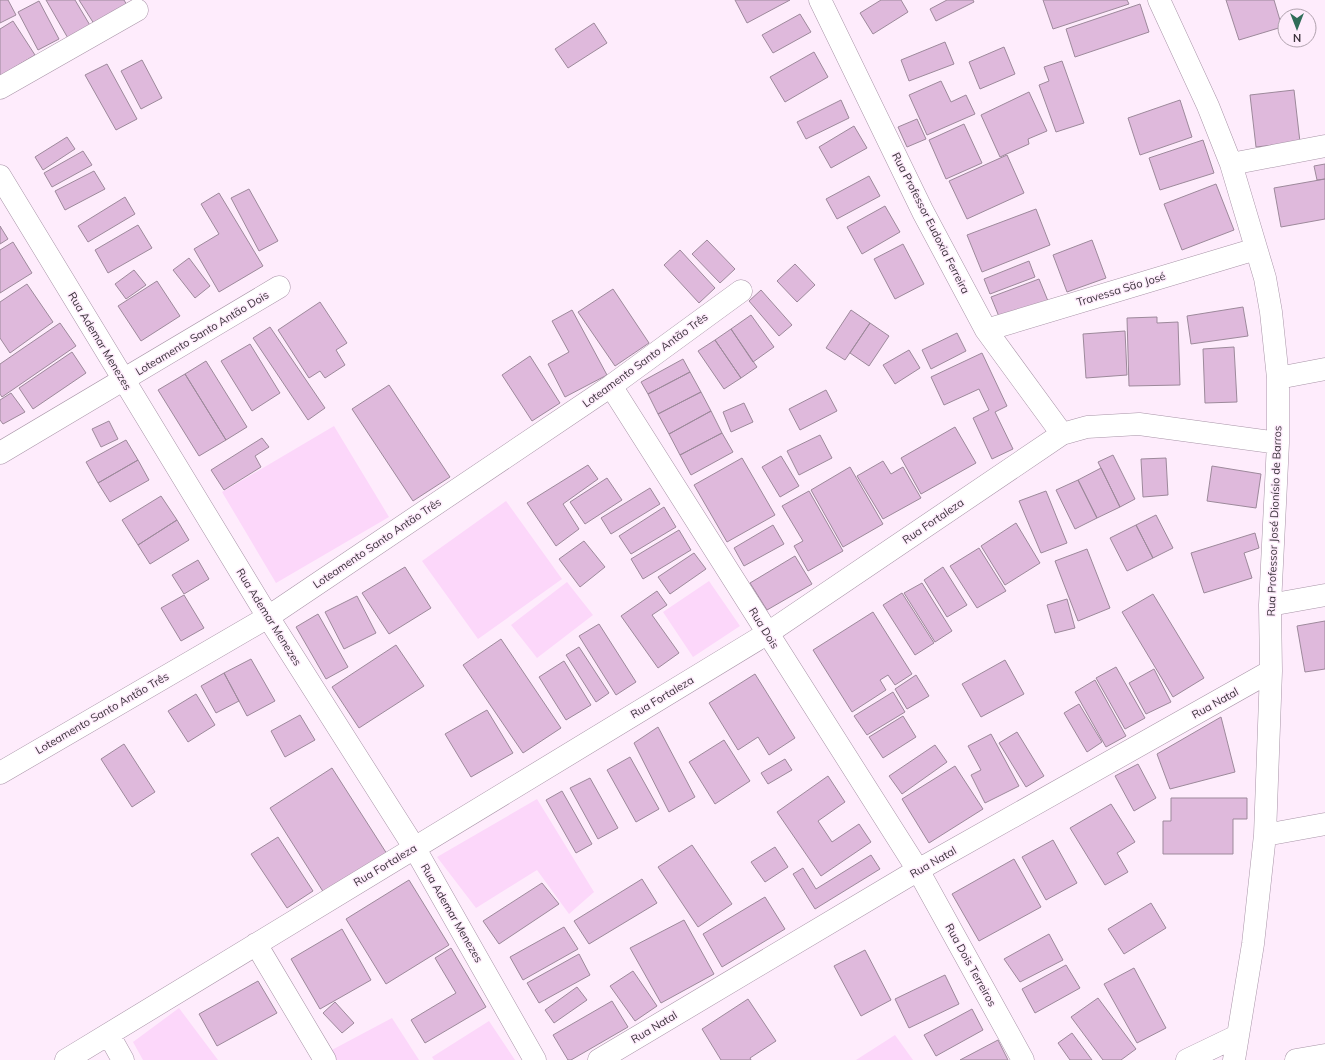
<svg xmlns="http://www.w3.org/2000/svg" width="1325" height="1060" font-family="Mulish,sans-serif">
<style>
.green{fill:#fcd7fa}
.building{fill:#dfb9dc;stroke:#9d899b}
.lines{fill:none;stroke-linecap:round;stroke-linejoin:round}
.minor-casing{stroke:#a894a7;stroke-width:23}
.minor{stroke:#fff;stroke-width:22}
.labels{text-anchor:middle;stroke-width:3;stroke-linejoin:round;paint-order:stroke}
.street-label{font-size:11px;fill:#3a323a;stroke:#feecfc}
</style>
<rect width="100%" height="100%" fill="#feecfc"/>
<path class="green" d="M334 426 389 517 276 583 222 492Z
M506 501 562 579 478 639 422 561Z
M709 581 740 626 693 657 663 612Z
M567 582 593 615 537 658 511 625Z
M537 799 594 892 569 914 537 870 476 908 437 857Z
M179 1008 218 1060H143L133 1042Z
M392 1018 419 1060H313Z
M489 1021 515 1060H434L432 1057Z
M895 1035 913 1060H856Z"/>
<path class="building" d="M0 0H8L16 15 0 23Z
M46 0H75L91 27 69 40Z
M79 0H124L128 7 96 27Z
M735 0H790L747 23Z
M881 0H901L908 12 873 34 860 13Z
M947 0H973L974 2 936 21 930 9Z
M1043 0H1127L1129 4 1053 29Z
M1226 0H1274L1282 27 1239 40Z
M39 1 59 39 38 50 18 12Z
M1140 4 1149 32 1075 57 1066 29Z
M800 14 811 32 773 53 762 35Z
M13 21 35 55 0 76V29Z
M594 23 607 43 568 68 555 49Z
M945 42 954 64 909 81 901 60Z
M1004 47 1015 74 980 89 969 62Z
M814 52 828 77 785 102 770 77Z
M142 60 162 98 141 109 121 71Z
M1062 61 1084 123 1056 132 1039 85 1049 81 1044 67Z
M107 64 137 119 116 130 85 75Z
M941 81 951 102 966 95 975 114 927 135 909 95Z
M1294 90 1300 142 1256 147 1250 95Z
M1029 92 1047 131 1028 139 1029 144 1000 157 981 115Z
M841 100 849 118 806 139 797 122Z
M1180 100 1192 137 1140 155 1128 118Z
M917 119 926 139 907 147 898 127Z
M964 124 982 163 946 179 929 140Z
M854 126 867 148 831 168 819 147Z
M67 137 75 149 43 170 35 157Z
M1203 140 1214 173 1160 190 1149 158Z
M83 151 92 165 52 187 44 173Z
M1007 155 1024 193 967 219 949 181Z
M1325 164V179L1317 180 1314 166Z
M94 171 105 189 65 210 55 191Z
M869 176 880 196 837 219 826 199Z
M1325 179V219L1281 227 1274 188Z
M1216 184 1234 230 1182 250 1164 204Z
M249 189 278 241 259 251 231 198Z
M219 193 263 266 219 292 194 249 219 234 201 204Z
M125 197 135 214 88 242 78 226Z
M885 206 900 232 862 254 847 227Z
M1036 209 1050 245 982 272 967 235Z
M138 225 152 248 108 273 95 250Z
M0 226 8 239 0 244Z
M707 240 735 269 720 283 692 254Z
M1092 240 1106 278 1067 292 1053 255Z
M13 242 32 273 0 293V250Z
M903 244 924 284 895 299 874 259Z
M680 250 715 288 699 303 664 265Z
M189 258 210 286 195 298 173 270Z
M1029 261 1035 277 990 294 984 279Z
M795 264 815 285 797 302 777 281Z
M134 270 146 285 126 299 115 284Z
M1039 279 1048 301 1000 319 991 297Z
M157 281 180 316 141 341 118 306Z
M27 284 53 322 10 353 0 338V302Z
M613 289 649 343 615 366 578 312Z
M761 290 792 325 779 336 749 301Z
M320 302 347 343 336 350 345 365 325 378 320 371 309 378 278 330Z
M1243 307 1248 336 1191 344 1187 316Z
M572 310 607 375 565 397 548 364 569 352 552 321Z
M851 310 870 323 845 360 826 348Z
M751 315 774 347 753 362 731 329Z
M1157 317V323L1178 322 1180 385 1129 386 1127 318Z
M60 323 76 346 2 397 0 394V364Z
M870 323 889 336 869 366 850 353Z
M270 327 325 408 308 420 253 338Z
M731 329 757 367 741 378 715 340Z
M1125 331 1127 375 1086 378 1083 334Z
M957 333 966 351 931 369 922 350Z
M715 340 741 378 724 389 698 351Z
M250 344 280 393 252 411 221 361Z
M1234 347 1237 402 1205 403 1203 349Z
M909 350 920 368 895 384 883 365Z
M72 352 86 373 33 409 19 388Z
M982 353 1007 406 995 412 1013 449 992 459 973 418 989 410 979 389 944 405 931 377Z
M530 356 560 403 532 421 502 375Z
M683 359 690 372 648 394 641 382Z
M206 361 247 427 226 440 185 374Z
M690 372 701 392 658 414 648 394Z
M185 374 226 440 199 456 158 390Z
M389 385 450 477 413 501 352 409Z
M826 390 837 411 800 430 789 409Z
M701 392 711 411 669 434 658 414Z
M11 393 25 412 3 424 0 420V400Z
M744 403 753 422 731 432 723 412Z
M711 411 722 433 680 455 669 434Z
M109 421 118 439 101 447 92 429Z
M955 427 976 463 921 494 901 458Z
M722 433 733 452 691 475 680 455Z
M820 435 832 458 799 475 787 451Z
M262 438 269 447 255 456 261 467 224 490 211 470Z
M126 440 138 460 98 483 86 462Z
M1113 455 1135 499 1120 507 1098 462Z
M781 456 799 486 780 497 762 467Z
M742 458 775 515 727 542 694 485Z
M1166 458 1168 495 1143 497 1141 459Z
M138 460 149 480 110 502 98 483Z
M883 461 891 474 903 467 921 498 883 519 857 476Z
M588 465 598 479 563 504 579 529 556 546 527 503Z
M1212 466 1261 474 1256 508 1207 501Z
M850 467 883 524 843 547 811 490Z
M1101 468 1120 507 1097 518 1078 480Z
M607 478 622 500 585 524 570 502Z
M1078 480 1097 518 1075 529 1056 490Z
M650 488 660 504 611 534 601 518Z
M809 491 843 551 808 571 794 546 803 541 782 506Z
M1046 491 1067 543 1041 553 1019 501Z
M161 496 177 520 138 545 122 520Z
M664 507 676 527 631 554 619 536Z
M1156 515 1173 548 1153 558 1136 525Z
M177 520 189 540 150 564 138 545Z
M1016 523 1040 563 1005 585 981 546Z
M773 525 784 544 744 566 734 548Z
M1136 525 1153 558 1127 571 1110 538Z
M679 530 691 550 643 579 631 559Z
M1255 533 1259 548 1244 553 1252 578 1204 593 1191 553Z
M584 541 605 567 580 587 559 559Z
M979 548 1006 591 977 608 950 566Z
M1087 549 1110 608 1078 621 1055 561Z
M694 553 706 569 670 594 658 577Z
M795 556 812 584 767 610 750 583Z
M198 560 209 579 184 594 172 575Z
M405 567 431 608 389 634 362 593Z
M943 567 967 605 947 617 924 580Z
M922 583 952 631 935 642 904 593Z
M657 591 667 605 652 615 679 653 658 668 621 616Z
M902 593 934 643 915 655 883 605Z
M1153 594 1204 678 1173 697 1122 612Z
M184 595 204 628 181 641 161 608Z
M357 596 376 633 344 649 325 612Z
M1067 599 1075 628 1055 633 1047 605Z
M873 612 912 674 895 685 888 675 880 680 886 690 852 712 813 650Z
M318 614 348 667 326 679 296 627Z
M1325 621V669L1305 672 1297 626Z
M599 624 636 682 616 695 579 636Z
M501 639 561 728 523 753 463 665Z
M396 645 424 686 359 728 332 687Z
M579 647 609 693 596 702 566 655Z
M251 659 275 701 247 716 224 673Z
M1005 660 1024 694 981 717 962 684Z
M564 661 591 705 566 720 539 677Z
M1116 667 1145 718 1125 729 1096 678Z
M1154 669 1171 702 1146 714 1129 683Z
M224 673 239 701 216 713 201 686Z
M755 674 795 738 769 755 758 737 738 750 709 703Z
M916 675 929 696 907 709 895 689Z
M1095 680 1126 736 1106 747 1075 692Z
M893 692 905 712 867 735 854 716Z
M196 694 215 725 188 742 168 711Z
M1079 704 1102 742 1087 752 1064 713Z
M487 710 513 753 471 777 445 734Z
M300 715 315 740 285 757 271 731Z
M903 716 916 737 883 758 869 737Z
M1221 717 1235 772 1170 789 1157 754Z
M658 727 695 797 669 812 634 743Z
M1017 732 1044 776 1026 787 999 743Z
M991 734 1019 786 985 803 971 775 981 770 968 746Z
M724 740 750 781 715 804 689 762Z
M124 744 155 792 132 807 101 759Z
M935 745 947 762 902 794 889 776Z
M630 757 659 809 636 822 607 770Z
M785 759 792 770 768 784 761 773Z
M1138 764 1156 798 1134 811 1115 776Z
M955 766 983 809 929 843 902 799Z
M332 768 387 854 324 893 270 808Z
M828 776 845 802 818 821 832 842 859 824 871 842 821 876 777 812Z
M590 778 618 828 598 839 570 788Z
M562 791 592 844 576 853 546 800Z
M1171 798H1247V819H1233V854H1163V821H1171Z
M1111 804 1135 842 1117 853 1128 872 1105 885 1070 828Z
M278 837 313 891 287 908 251 854Z
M1053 840 1077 883 1046 900 1022 857Z
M692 845 732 904 698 927 658 867Z
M775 847 788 867 765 882 751 862Z
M871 855 880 869 815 909 793 874 803 868 816 889Z
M1014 859 1041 907 979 941 952 894Z
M642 879 657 903 589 944 574 921Z
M409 880 449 945 386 984 346 919Z
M542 883 559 904 499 944 483 921Z
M765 897 785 929 722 967 703 934Z
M1151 903 1166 928 1124 954 1108 929Z
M684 920 714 974 661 1003 630 948Z
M564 927 578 949 523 980 510 957Z
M342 929 371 980 320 1009 291 959Z
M1049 934 1063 960 1020 982 1004 959Z
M451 948 486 1007 425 1043 411 1020 456 993 435 958Z
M865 950 891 1000 861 1016 834 966Z
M579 954 590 975 539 1003 527 983Z
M1066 965 1080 988 1035 1013 1022 989Z
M1134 968 1166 1028 1137 1043 1104 984Z
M633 971 657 1006 635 1021 610 986Z
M945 975 959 1004 909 1028 895 999Z
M258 981 277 1013 217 1046 199 1014Z
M577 987 587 1000 554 1023 545 1010Z
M1098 998 1136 1049 1121 1060H1103L1071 1017Z
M748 999 776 1041 750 1058 751 1060H721L702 1029Z
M612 1001 628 1027 571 1060H568L553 1035Z
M335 1002 354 1023 342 1033 323 1013Z
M972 1009 983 1030 936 1056 924 1035Z
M1072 1033 1092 1060H1070L1058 1043Z
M998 1040 1008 1060H960Z"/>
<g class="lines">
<defs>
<path id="minor" d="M820 0 923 212 986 330 1062 434
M1159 0 1208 106 1231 164 1265 278 1271 312 1278 378V443L1270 605 1271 671 1265 835 1253 944 1234 1060
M0 88 137 10
M1231 164 1325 146
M0 176 268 617 414 847 535 1060
M986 330 1256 249
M1278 378 1325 369
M611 386 918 870 1023 1060
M0 453 279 287
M1270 605 1325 595
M0 773 268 617 611 386 741 291
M1265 835 1325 824
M256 944 325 1060
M109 1035 123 1060
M66 1060 768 633 1062 434 1087 427 1139 424 1278 443
M599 1060 918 870 1271 671
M1187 1060 1237 1036
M1296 1060 1325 1055"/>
</defs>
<use href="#minor" class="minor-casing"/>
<use href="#minor" class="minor"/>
</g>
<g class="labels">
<g class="street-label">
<text transform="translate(931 223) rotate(63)" y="4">Rua Professor Eudoxia Ferreira</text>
<text transform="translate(1121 289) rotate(-17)" y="4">Travessa São José</text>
<text transform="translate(202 333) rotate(-31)" y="4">Loteamento Santo Antão Dois</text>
<text transform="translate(100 341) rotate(59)" y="4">Rua Ademar Menezes</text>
<text transform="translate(645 360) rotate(-36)" y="4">Loteamento Santo Antão Três</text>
<text transform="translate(933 521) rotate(-34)" y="4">Rua Fortaleza</text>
<text transform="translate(1274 521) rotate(-88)" y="4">Rua Professor José Dionísio de Barros</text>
<text transform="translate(377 543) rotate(-34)" y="4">Loteamento Santo Antão Três</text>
<text transform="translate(269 617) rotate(58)" y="4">Rua Ademar Menezes</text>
<text transform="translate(764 628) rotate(58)" y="4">Rua Dois</text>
<text transform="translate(662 697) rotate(-31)" y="4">Rua Fortaleza</text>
<text transform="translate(1215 703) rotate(-29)" y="4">Rua Natal</text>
<text transform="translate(102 713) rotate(-30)" y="4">Loteamento Santo Antão Três</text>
<text transform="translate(933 862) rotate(-30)" y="4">Rua Natal</text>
<text transform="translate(385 865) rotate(-31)" y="4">Rua Fortaleza</text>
<text transform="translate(452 913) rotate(60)" y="4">Rua Ademar Menezes</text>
<text transform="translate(971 965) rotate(61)" y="4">Rua Dois Terreiros</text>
<text transform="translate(654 1027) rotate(-31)" y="4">Rua Natal</text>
</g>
</g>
<g transform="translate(1297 28) rotate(180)"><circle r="19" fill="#feecfc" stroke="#b0a2ae"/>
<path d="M0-3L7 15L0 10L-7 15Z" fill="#306d59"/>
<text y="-6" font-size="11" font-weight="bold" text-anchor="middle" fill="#3a323a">N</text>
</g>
</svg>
